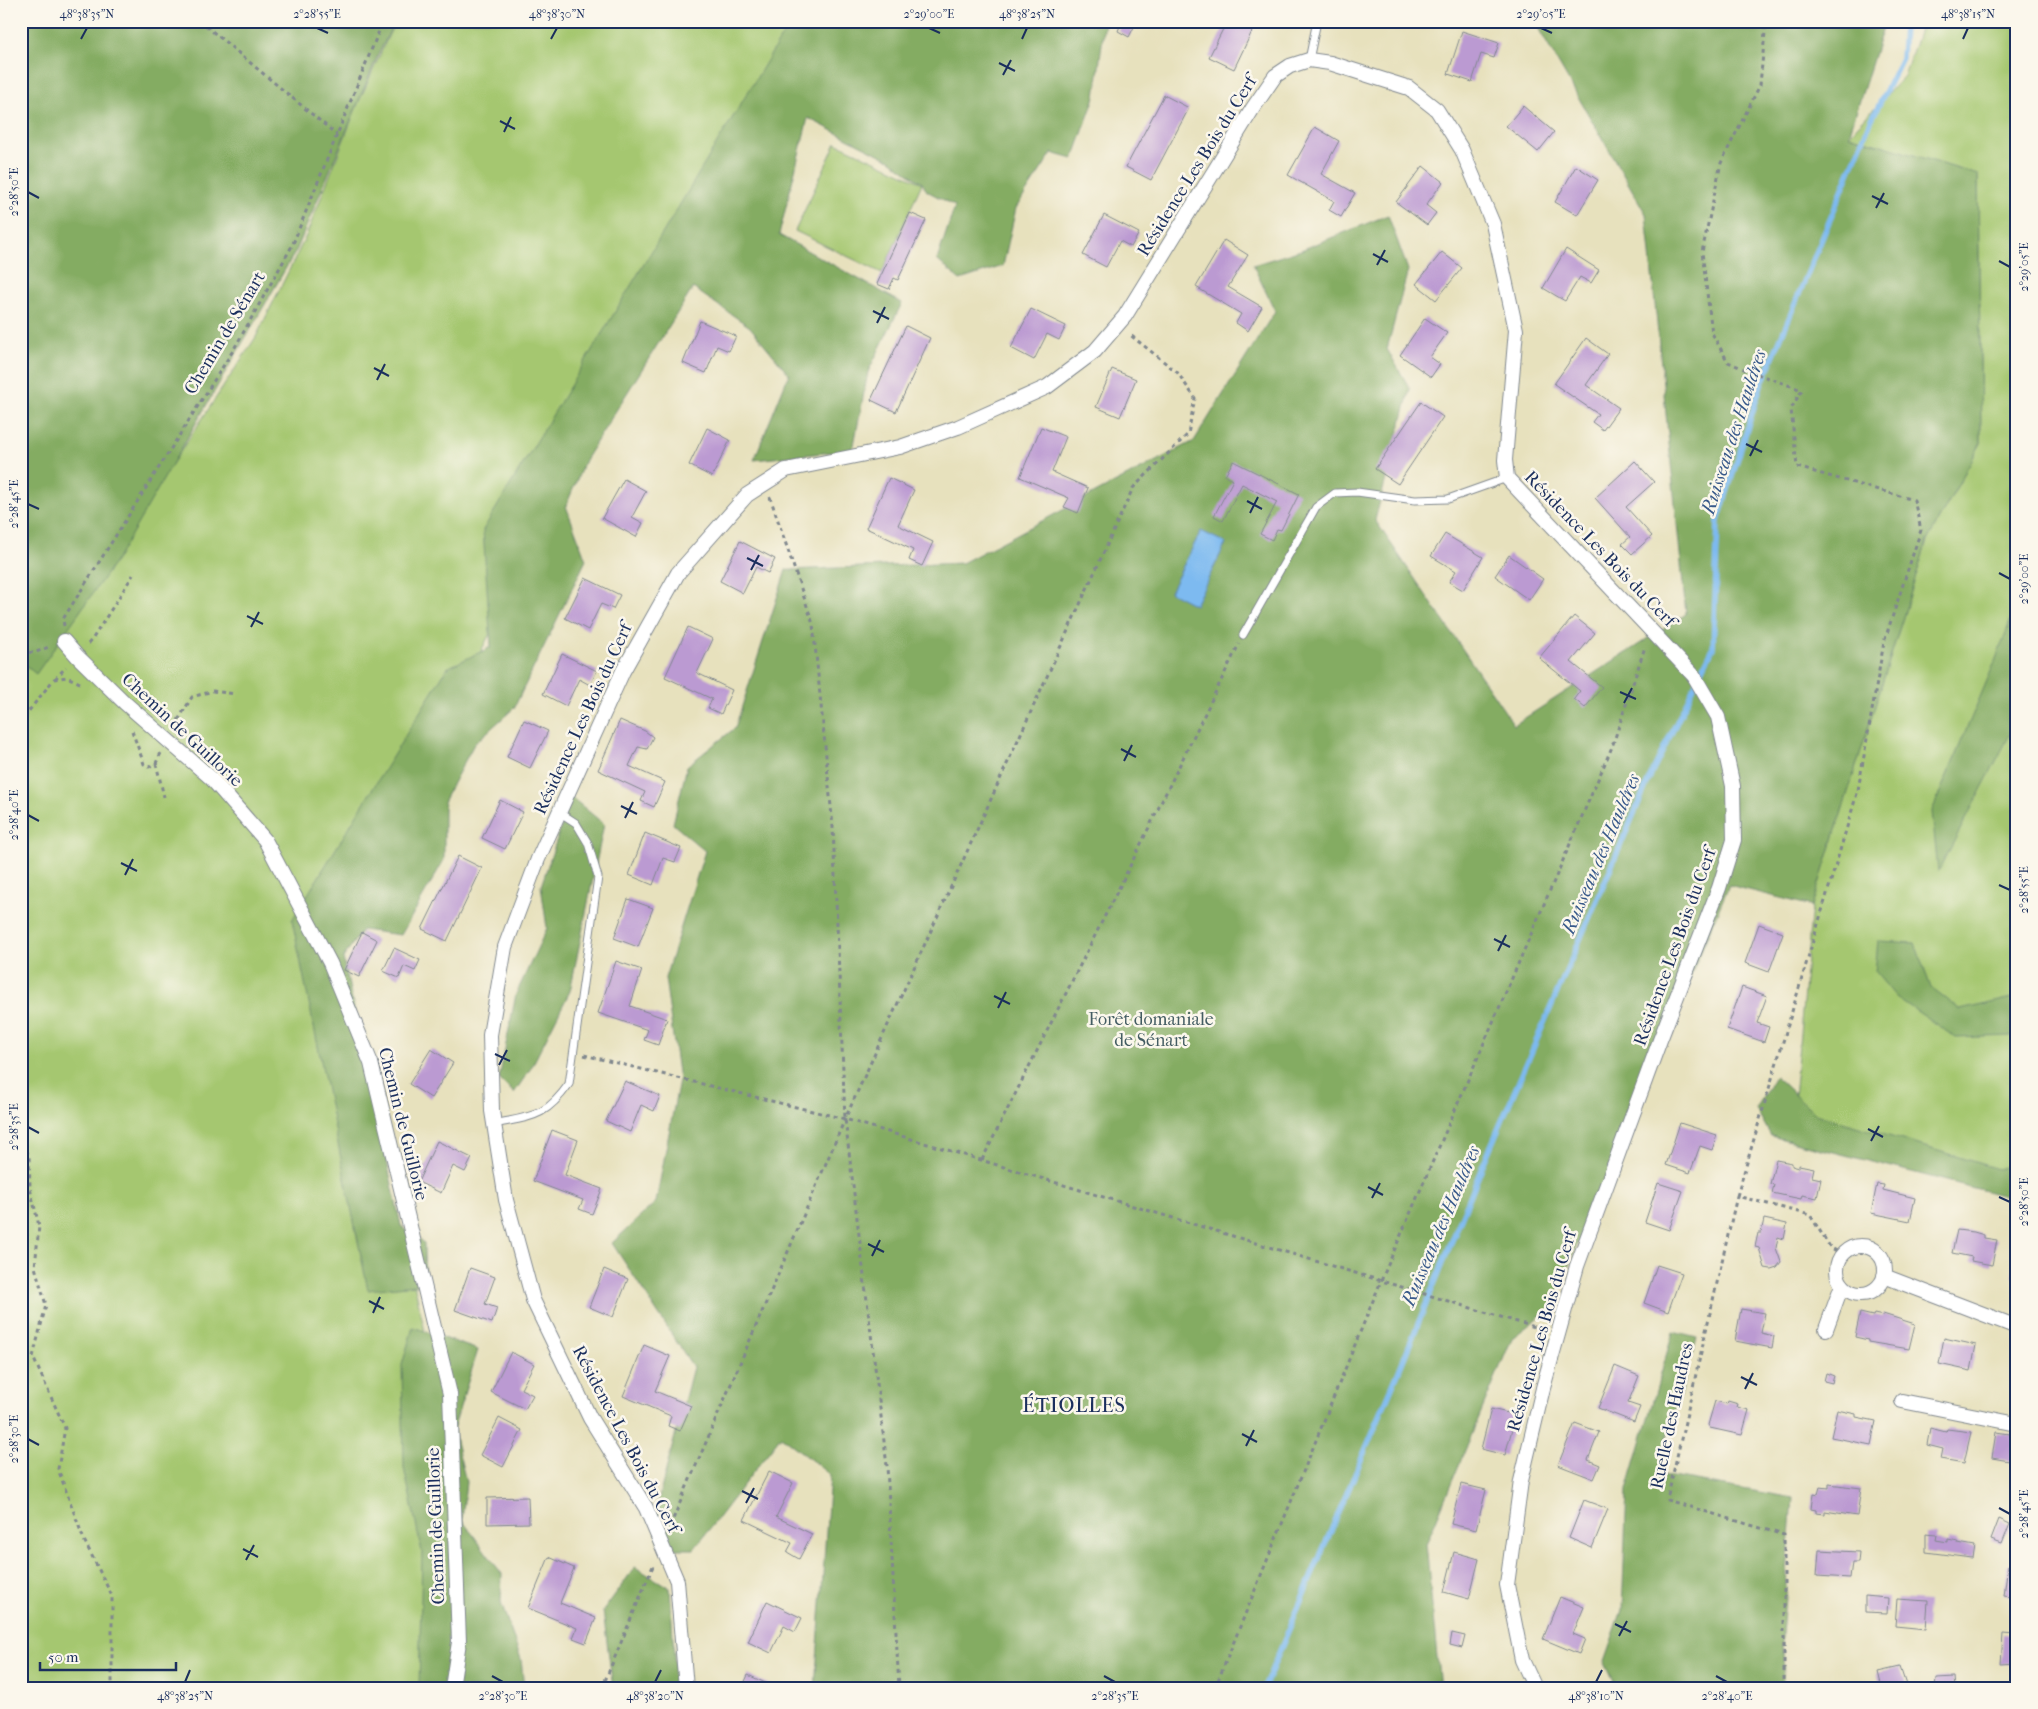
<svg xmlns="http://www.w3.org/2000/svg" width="2038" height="1709" font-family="'IM FELL French Canon',serif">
<rect width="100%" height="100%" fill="#fbf7ec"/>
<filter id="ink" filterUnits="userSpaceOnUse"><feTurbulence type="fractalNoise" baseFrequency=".02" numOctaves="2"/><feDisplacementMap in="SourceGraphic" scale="10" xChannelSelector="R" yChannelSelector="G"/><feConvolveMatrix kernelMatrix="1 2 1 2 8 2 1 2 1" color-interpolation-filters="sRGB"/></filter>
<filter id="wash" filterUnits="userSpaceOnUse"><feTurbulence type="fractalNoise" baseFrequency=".0096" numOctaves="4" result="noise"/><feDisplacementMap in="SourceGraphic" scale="20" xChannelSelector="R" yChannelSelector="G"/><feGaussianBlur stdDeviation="1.12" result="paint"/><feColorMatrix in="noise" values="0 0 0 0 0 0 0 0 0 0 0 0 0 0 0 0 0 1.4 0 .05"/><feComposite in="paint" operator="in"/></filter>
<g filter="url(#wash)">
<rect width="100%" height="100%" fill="#e7e1bd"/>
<g fill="#a5c770" stroke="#607b67">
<path d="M395 21H977L794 102 692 239 328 950 370 1089 443 1411 444 1688H21V661L45 657 256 337 306 236 357 106Z"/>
<path d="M1923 21H2017V1187L1792 1119 1812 906 1927 541 1981 443 1978 176 1849 135 1904 76Z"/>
<path d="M836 143 922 183 882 273 795 231Z"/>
</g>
<g fill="#84ac62" stroke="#506e60">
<path d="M21 21H395L378 55 297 249 119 556 36 674 21 662Z"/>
<path d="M791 21H1105L1095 97 1073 159 1052 153 1016 208 1003 266 960 280 937 260 955 206 927 191 922 183 890 160 808 118 779 235 902 303 868 372 853 450 754 460 789 374 750 327 693 288 585 460 566 506 586 560 514 708 474 744 444 800V860L401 935 362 930 343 958 401 1226 424 1243 425 1284 368 1290 292 920 447 668 491 647 483 530Z"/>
<path d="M1534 21H1885L1849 135 1978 175 1981 443 1927 541 1812 906 1729 885 1550 1309 1512 1338 1426 1544 1440 1688H815L830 1475 781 1436 694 1549H661L653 1520 693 1367 612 1243 656 1202 679 1080 665 978 705 851 673 824 687 766 735 728 786 570 962 563 1194 441 1275 311 1253 265 1301 250 1388 215 1408 270 1387 349 1410 389 1375 520 1514 725 1686 614 1646 214Z"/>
<path d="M2017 603V721L1938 872 1932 811 1994 664Z"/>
<path d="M571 797 604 824 570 991 531 1068 514 1093 499 1079 516 994 547 928 541 886Z"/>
<path d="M1878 941 1915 943 1931 988 1960 1010 2017 997V1033L2011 1036 1956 1038 1896 997 1875 972Z"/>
<path d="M1775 1076 1816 1114 1998 1169 2017 1162V1199L1771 1136 1756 1109Z"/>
<path d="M413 1327 478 1350 453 1429 466 1482 462 1520 502 1574 501 1603 521 1659 524 1688H419L422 1552 404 1468 402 1365Z"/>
<path d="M1673 1332 1697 1338 1656 1474 1793 1498 1782 1634 1783 1688H1617L1604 1661 1622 1610 1627 1490Z"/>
<path d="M635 1567 670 1588 676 1688H613L603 1611Z"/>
</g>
<path fill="#7dbaf0" stroke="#4c74a7" d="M1201 531 1226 543 1195 605 1170 592Z"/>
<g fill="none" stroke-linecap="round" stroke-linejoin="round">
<path stroke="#7dbaf0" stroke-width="5.5" d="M1264 1688 1398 1373 1482 1167 1649 779 1713 648 1718 521 1760 388 1870 123 1902 58 1904 25 1909 21"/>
</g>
<g id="blocks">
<g fill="#bb9ad2">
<path d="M1122 21H1142L1139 27 1135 25 1129 37 1118 31Z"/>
<path d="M1227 21H1257L1234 69 1209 57Z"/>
<path d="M1462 31 1499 43 1494 58 1481 54 1472 82 1448 74Z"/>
<path d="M1164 95 1189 108 1151 180 1126 167Z"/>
<path d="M1523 106 1554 132 1538 152 1506 126Z"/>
<path d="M1315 127 1339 141 1321 174 1355 193 1341 217 1329 210 1334 201 1288 175Z"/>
<path d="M1423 166 1443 182 1426 205 1436 213 1427 225 1396 202Z"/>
<path d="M1576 166 1598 180 1577 215 1555 202Z"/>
<path d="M910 213 926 220 898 280 894 278 889 289 877 284Z"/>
<path d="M1104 215 1139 233 1131 247 1120 241 1106 267 1083 255Z"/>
<path d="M1224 240 1248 255 1228 287 1262 307 1248 331 1236 323 1241 314 1196 287Z"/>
<path d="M1566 249 1599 270 1591 283 1580 277 1565 301 1543 288Z"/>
<path d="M1442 252 1462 268 1436 300 1416 284Z"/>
<path d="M1031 309 1066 326 1059 340 1047 334 1034 360 1011 348Z"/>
<path d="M1425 318 1447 333 1430 357 1440 364 1431 377 1400 355Z"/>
<path d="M700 321 736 336 729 351 717 346 706 373 683 363Z"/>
<path d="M906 326 930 338 896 412 871 400Z"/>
<path d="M1586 338 1608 354 1586 385 1619 408 1603 430 1592 422 1598 414 1554 384Z"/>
<path d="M1112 369 1136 379 1120 417 1096 407Z"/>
<path d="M1421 402 1443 417 1398 484 1375 469Z"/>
<path d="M1041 427 1066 437 1052 472 1088 488 1078 513 1064 507 1069 498 1020 477Z"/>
<path d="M707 428 730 440 712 477 689 465Z"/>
<path d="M1233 461 1299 494 1281 530 1277 529 1272 540 1260 534 1277 502 1242 484 1223 521 1214 516 1233 480 1225 476Z"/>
<path d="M1635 461 1654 482 1626 507 1652 536 1632 554 1622 544 1630 537 1595 498Z"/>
<path d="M889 478 914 490 898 525 933 542 922 566 909 560 913 550 866 528Z"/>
<path d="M624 479 646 491 632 517 643 523 636 537 602 518Z"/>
<path d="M1445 534 1483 557 1463 590 1449 582 1456 571 1431 556Z"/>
<path d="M740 541 775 559 768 573 756 567 743 593 720 581Z"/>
<path d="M1509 555 1543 579 1529 600 1495 576Z"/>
<path d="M585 578 620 595 613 609 601 604 588 630 565 618Z"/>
<path d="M1574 616 1595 633 1571 662 1602 687 1585 708 1574 699 1580 691 1539 658Z"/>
<path d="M688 627 713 639 697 673 732 690 721 714 708 708 712 699 665 677Z"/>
<path d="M562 654 597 671 590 685 579 679 566 706 543 694Z"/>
<path d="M524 720 548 731 530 768 507 757Z"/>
<path d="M620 720 645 731 653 737 647 749 638 747 629 766 665 782 654 807 641 801 645 792 598 770Z"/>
<path d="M500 800 523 812 505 849 482 838Z"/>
<path d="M645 833 681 848 675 862 663 858 653 885 629 875Z"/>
<path d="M458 856 482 868 447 941 422 929Z"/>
<path d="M628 899 653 908 638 947 614 938Z"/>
<path d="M1759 924 1783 933 1769 972 1745 963Z"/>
<path d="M362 932 377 940 359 977 344 970Z"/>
<path d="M394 948 420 960 415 971 404 966 399 978 383 971Z"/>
<path d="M616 961 642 970 630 1006 667 1019 658 1045 644 1040 648 1030 598 1013Z"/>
<path d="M1742 987 1767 996 1757 1023 1769 1027 1764 1042 1727 1029Z"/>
<path d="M431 1049 453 1063 431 1098 409 1084Z"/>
<path d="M625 1081 660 1096 654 1111 641 1105 630 1132 606 1121Z"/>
<path d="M1680 1123 1717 1135 1712 1150 1700 1146 1690 1173 1666 1165Z"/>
<path d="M552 1130 578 1140 565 1175 602 1189 592 1214 579 1209 583 1200 533 1181Z"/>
<path d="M437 1141 472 1158 465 1172 453 1166 441 1193 418 1182Z"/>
<path d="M1776 1160 1792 1163V1166L1799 1168V1165L1814 1168 1812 1177 1821 1179 1817 1198 1802 1195 1801 1199 1772 1193 1774 1185 1770 1184Z"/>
<path d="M1658 1183 1683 1191 1669 1230 1645 1222Z"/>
<path d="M1877 1184 1884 1185 1883 1190 1915 1198 1910 1221 1871 1213Z"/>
<path d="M1764 1219 1787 1224 1784 1239 1778 1237 1776 1248 1781 1262 1777 1267 1771 1269 1765 1268 1759 1248 1755 1247 1758 1233H1761Z"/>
<path d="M1957 1230 1974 1232 1984 1235V1238L1997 1240 1992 1265 1971 1261 1972 1257 1952 1253Z"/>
<path d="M2016 1254H2017V1277L2012 1276Z"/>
<path d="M1657 1265 1682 1273 1668 1312 1644 1303Z"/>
<path d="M470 1268 495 1277 485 1304 497 1308 492 1323 455 1310Z"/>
<path d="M604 1269 628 1279 613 1317 589 1307Z"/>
<path d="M1741 1309 1765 1313 1761 1333 1774 1336 1772 1348 1735 1341Z"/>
<path d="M1860 1313 1873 1316 1874 1314 1883 1316V1314L1915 1324 1909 1349 1868 1342V1340L1855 1337Z"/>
<path d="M1944 1338 1976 1345 1971 1371 1939 1364Z"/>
<path d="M644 1345 670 1356 655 1391 691 1406 680 1431 668 1426 671 1416 623 1396Z"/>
<path d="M511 1352 534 1364 521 1389 533 1395 525 1409 491 1392Z"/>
<path d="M1615 1366 1639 1376 1628 1403 1640 1407 1634 1422 1598 1408Z"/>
<path d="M1826 1373 1834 1376 1832 1383 1824 1381Z"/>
<path d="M1715 1401 1727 1404 1728 1401 1738 1404 1737 1407 1749 1410 1742 1435 1710 1428 1708 1425Z"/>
<path d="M1491 1409 1516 1415 1505 1455 1481 1449Z"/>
<path d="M1837 1410 1856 1414V1417L1876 1421 1871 1445 1831 1437Z"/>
<path d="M499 1418 522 1430 503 1467 480 1455Z"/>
<path d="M1575 1423 1599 1432 1588 1460 1600 1465 1594 1479 1558 1465Z"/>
<path d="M1930 1428 1946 1432 1947 1429 1971 1432 1964 1463 1941 1459 1943 1449 1927 1445Z"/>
<path d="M1996 1432 2017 1435 2015 1462 1992 1458Z"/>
<path d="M769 1471 793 1483 776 1517 812 1534 799 1559 787 1552 792 1543 744 1520Z"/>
<path d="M1461 1484 1486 1490 1476 1530 1451 1524Z"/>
<path d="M1829 1484 1861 1488 1857 1516 1825 1511V1514L1816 1513V1510L1811 1509 1813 1493 1818 1494 1820 1487 1829 1488Z"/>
<path d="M528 1497 529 1523 487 1524V1498Z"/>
<path d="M1584 1500 1608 1509 1592 1548 1569 1538Z"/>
<path d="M1999 1519 2010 1524 2002 1544 1991 1540Z"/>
<path d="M1926 1534 1937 1535 1936 1540 1948 1542V1539L1958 1541 1957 1543 1974 1546 1972 1558 1926 1552Z"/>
<path d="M1819 1550 1859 1552 1858 1562H1852L1850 1578 1817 1576Z"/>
<path d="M1454 1552 1479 1559 1469 1599 1444 1592Z"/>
<path d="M549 1557 574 1568 560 1603 596 1618 586 1643 573 1638 577 1628 528 1608Z"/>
<path d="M2008 1565 2017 1566V1597L2004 1595Z"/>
<path d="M1865 1596 1888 1598 1887 1613 1865 1612Z"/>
<path d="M1560 1597 1584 1607 1573 1634 1585 1639 1579 1654 1543 1639Z"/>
<path d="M1897 1599 1928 1601 1926 1629 1895 1626Z"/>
<path d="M767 1601 802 1618 795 1632 784 1626 771 1653 748 1642Z"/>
<path d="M1452 1633 1465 1636 1462 1648 1450 1645Z"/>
<path d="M2003 1634 2017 1635V1663L2001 1664Z"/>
<path d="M1900 1667 1907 1688H1882L1878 1672Z"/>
<path d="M748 1675 772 1686 771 1688H742Z"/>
<path d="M1954 1677 1955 1688H1935L1936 1678Z"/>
</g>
</g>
</g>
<g filter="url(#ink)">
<use href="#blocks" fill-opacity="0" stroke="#81888e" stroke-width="1"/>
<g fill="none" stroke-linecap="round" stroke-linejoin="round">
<defs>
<g id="lane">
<path d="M1309 60 1317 21"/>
<path d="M1243 635 1316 507 1335 493 1357 492 1415 500 1448 499 1507 478"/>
<path d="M494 1124C532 1116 545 1118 569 1084L598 877 588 843 576 823 559 812"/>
</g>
<g id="street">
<path d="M64 641 77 656 125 703 211 778 265 840 330 963 371 1063 450 1394 459 1642 452 1688"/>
<circle cx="1861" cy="1270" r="24"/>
<path d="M1884 1276 2017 1327"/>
<path d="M1826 1329 1842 1285"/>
<path d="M1902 1401 2017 1424"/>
<path d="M686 1688 677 1581 646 1508 590 1418 533 1300 506 1200 492 1111 490 1035 505 947 538 859 623 671 678 573 747 495 786 470 900 447 958 427 1047 387 1095 351 1125 316 1253 108 1275 76 1290 66 1309 60 1330 63 1409 88 1437 110 1462 150 1493 224 1516 330 1505 460 1507 478 1694 676 1718 717 1733 786 1734 840 1719 888 1660 1040 1577 1266 1543 1388 1521 1481 1507 1585 1522 1660 1535 1688"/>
</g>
</defs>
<use href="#lane" stroke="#81888e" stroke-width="9"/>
<use href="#street" stroke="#81888e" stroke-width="16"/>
<g stroke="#81888e" stroke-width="3" stroke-dasharray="4 4" stroke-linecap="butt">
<path d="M200 21 337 135"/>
<path d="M770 497 813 624 833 827 845 1119 887 1466 899 1688"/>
<path d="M64 626 63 619 234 349 292 246 383 21"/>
<path d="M88 644 93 638 133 575"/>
<path d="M21 651 34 653 51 646"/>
<path d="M55 679 66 667"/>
<path d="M24 717 54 679 67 677 82 684"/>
<path d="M174 727 192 697 213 691 235 694"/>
<path d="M132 731 144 764 149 767 156 763 161 753"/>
<path d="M156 763 164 797"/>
<path d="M584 1055 845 1119 1544 1330"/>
<path d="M21 1144 29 1155 30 1188 39 1226 35 1267 46 1305 33 1357 65 1428 58 1469 84 1540 112 1596V1688"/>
<path d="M982 1160 1131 864 1239 644"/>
<path d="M1737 1196 1858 790 1884 642 1921 530 1914 500 1797 467 1791 409 1802 390 1746 370 1728 362 1712 333 1702 252 1721 163 1760 85 1766 21"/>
<path d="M670 1526 845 1119 1133 488 1188 434 1195 398 1177 372 1129 334"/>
<path d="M602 1688 653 1566"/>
<path d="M1215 1688 1381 1281 1612 747 1645 647"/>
<path d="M1784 1688V1535L1667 1500 1737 1196 1810 1215 1830 1247 1843 1255"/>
</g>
<use href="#lane" stroke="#fff" stroke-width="7"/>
<use href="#street" stroke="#fff" stroke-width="14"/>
</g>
</g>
<path fill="none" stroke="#1b2f5e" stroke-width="2" d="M317 28 328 33M929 28 940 33M1541 28 1552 33M81 39 87 28M551 39 557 28M1022 39 1027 28M1963 39 1968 28M999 63 1015 71M1003 75 1011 60M500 121 515 129M504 132 511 117M28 192 39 198M1872 196 1888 204M1876 208 1884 193M1373 254 1388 262M1999 261 2010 267M1377 265 1385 250M873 311 889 319M877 323 885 307M374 368 389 376M377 380 385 364M1746 444 1762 452M1750 456 1758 440M1247 501 1262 509M28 504 39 509M1250 513 1258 497M747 558 763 566M751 570 759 555M1999 573 2010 579M247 616 263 624M251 627 259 612M1620 692 1636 699M1624 703 1632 688M1121 749 1136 757M1124 761 1132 745M621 806 637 814M28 815 39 821M625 818 633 802M121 863 137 871M125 875 133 859M1999 885 2010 890M1494 939 1510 947M1498 951 1506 935M994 996 1010 1004M998 1008 1006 992M495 1054 510 1061M499 1065 507 1050M28 1127 39 1133M1868 1129 1883 1137M1871 1141 1879 1126M1368 1187 1383 1195M1999 1197 2010 1202M1372 1198 1380 1183M868 1244 884 1252M872 1256 880 1240M369 1301 384 1309M373 1313 380 1297M1741 1377 1757 1385M1745 1389 1753 1373M1242 1434 1257 1442M28 1439 39 1445M1246 1446 1254 1430M742 1491 758 1499M746 1503 754 1488M1999 1508 2010 1514M243 1549 258 1557M246 1560 254 1545M1615 1624 1631 1632M1619 1636 1627 1621M492 1676 503 1682M1104 1676 1115 1682M1716 1676 1727 1682M185 1682 190 1670M655 1682 661 1670M1596 1682 1602 1670"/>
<g text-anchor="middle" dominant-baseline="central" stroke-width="5" stroke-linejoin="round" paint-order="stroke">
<g font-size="18" fill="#1b2f5e" stroke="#fbf7ec">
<text transform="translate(1197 166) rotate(-58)">Résidence Les Bois du Cerf</text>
<text transform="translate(225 333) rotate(-59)">Chemin de Sénart</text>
<text transform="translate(1600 549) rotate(46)">Résidence Les Bois du Cerf</text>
<text transform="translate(583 719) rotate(-65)">Résidence Les Bois du Cerf</text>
<text transform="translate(182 730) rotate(43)">Chemin de Guillorie</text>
<text transform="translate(1675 947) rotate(-70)">Résidence Les Bois du Cerf</text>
<text transform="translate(403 1124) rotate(76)">Chemin de Guillorie</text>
<text transform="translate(1542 1331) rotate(-74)">Résidence Les Bois du Cerf</text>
<text transform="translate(1672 1416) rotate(-78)">Ruelle des Haudres</text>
<text transform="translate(626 1439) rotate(62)">Résidence Les Bois du Cerf</text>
<text transform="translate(436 1526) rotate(-92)">Chemin de Guillorie</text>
</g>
<g font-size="18" fill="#445d63" stroke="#fbf7ec">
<text x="1151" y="1019">Forêt domaniale<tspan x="1151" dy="21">de Sénart</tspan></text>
</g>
<g font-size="19" font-style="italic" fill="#38598a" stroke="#fbf7ec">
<text transform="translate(1734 432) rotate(-72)">Ruisseau des Hauldres</text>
<text transform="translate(1601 854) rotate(-67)">Ruisseau des Hauldres</text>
<text transform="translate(1441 1226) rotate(-67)">Ruisseau des Hauldres</text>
</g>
<g font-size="20" letter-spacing="1" fill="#1b2f5e" stroke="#fbf7ec">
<text x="1074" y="1405">ÉTIOLLES</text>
</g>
</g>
<rect width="2038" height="1709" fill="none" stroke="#fbf7ec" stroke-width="55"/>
<path d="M40 1662v8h136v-8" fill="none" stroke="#1b2f5e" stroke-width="2.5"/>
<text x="48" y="1662" font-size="15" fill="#1b2f5e" stroke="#fbf7ec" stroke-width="4" paint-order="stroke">50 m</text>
<rect x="28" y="28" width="1982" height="1654" fill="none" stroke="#1b2f5e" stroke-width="2"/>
<g font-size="12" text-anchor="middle" fill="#1b2f5e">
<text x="87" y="18">48°38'35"N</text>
<text x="317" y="18">2°28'55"E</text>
<text x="557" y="18">48°38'30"N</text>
<text x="929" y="18">2°29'00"E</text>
<text x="1027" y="18">48°38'25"N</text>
<text x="1541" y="18">2°29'05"E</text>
<text x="1968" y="18">48°38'15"N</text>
<text transform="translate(14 192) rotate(-90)" y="4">2°28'50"E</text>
<text transform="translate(2024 267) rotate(-90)" y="4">2°29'05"E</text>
<text transform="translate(14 504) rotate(-90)" y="4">2°28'45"E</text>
<text transform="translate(2024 579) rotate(-90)" y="4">2°29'00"E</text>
<text transform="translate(14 815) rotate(-90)" y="4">2°28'40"E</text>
<text transform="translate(2024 890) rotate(-90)" y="4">2°28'55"E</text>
<text transform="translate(14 1127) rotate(-90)" y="4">2°28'35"E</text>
<text transform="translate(2024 1202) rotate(-90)" y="4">2°28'50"E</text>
<text transform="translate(14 1439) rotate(-90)" y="4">2°28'30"E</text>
<text transform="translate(2024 1514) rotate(-90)" y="4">2°28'45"E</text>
<text x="185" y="1700">48°38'25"N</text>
<text x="503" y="1700">2°28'30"E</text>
<text x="655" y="1700">48°38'20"N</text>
<text x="1115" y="1700">2°28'35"E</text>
<text x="1596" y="1700">48°38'10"N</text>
<text x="1727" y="1700">2°28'40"E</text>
</g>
</svg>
